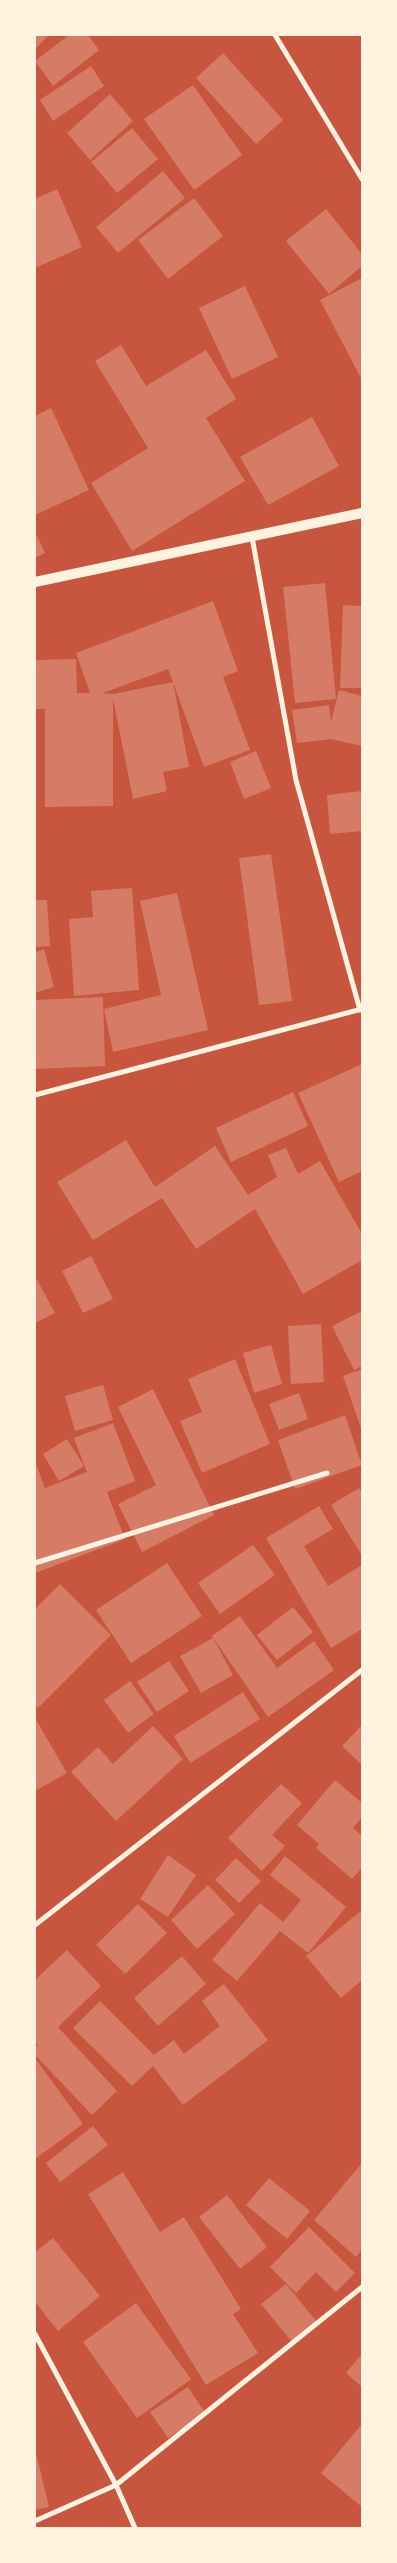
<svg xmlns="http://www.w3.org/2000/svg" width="397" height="2563" font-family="Commissioner,sans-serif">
<rect width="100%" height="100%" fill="#c8553d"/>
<g fill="#d67c66" fill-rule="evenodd">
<path d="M35 35H49L35 49Z"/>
<path d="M69 35H88L99 50 53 86 35 61Z"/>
<path d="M223 53 283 120 256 144 196 78Z"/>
<path d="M91 66 104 86 53 121 40 100Z"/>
<path d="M193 85 242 155 194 190 144 119Z"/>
<path d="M110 94 133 121 90 160 67 133Z"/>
<path d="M132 128 158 159 117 193 91 162Z"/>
<path d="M163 171 185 198 118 253 96 227Z"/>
<path d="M57 189 82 247 35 268V199Z"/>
<path d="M194 198 223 236 168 279 138 240Z"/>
<path d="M326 209 362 254V266L329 294 286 241Z"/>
<path d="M362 278V380L320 300Z"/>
<path d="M245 286 278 357 232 379 199 308Z"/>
<path d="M121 345 146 386 206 350 236 399 206 418 245 481 132 551 91 483 148 448 95 361Z"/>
<path d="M51 408 89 490 35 515V416Z"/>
<path d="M312 417 339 466 268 505 240 457Z"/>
<path d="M35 532 45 553 35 558Z"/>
<path d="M325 583 336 699 295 703 283 587Z"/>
<path d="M213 601 238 671 223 677 250 750 204 767 173 682 189 767 163 772 167 791 133 799 113 698V806L45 807V709H35V660L76 659 77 693H90L76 653ZM168 669 173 682 113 694 103 693Z"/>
<path d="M343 605 362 606V688H340Z"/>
<path d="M339 690 362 696V746L331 739 297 743 292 710 329 705 331 722Z"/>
<path d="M256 751 271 788 244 799 230 762Z"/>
<path d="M362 791V831L330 834 327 795Z"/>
<path d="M271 854 292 1001 259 1005 239 858Z"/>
<path d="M132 888 139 990 74 996 69 919 93 917 91 891Z"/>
<path d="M177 893 208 1030 113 1052 104 1009 161 995 140 901Z"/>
<path d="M35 900H47L50 946 35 947Z"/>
<path d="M44 949 54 987 35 993V952Z"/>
<path d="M103 997 105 1066 35 1069V1000Z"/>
<path d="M362 1064V1171L339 1182 298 1093Z"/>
<path d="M293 1092 308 1126 231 1162 216 1128Z"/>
<path d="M126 1140 155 1187 215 1146 248 1195 277 1177 268 1155 286 1148 298 1174 320 1161 362 1234V1260L303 1294 255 1209 196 1249 162 1198 93 1240 57 1182Z"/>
<path d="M91 1256 113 1299 83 1313 62 1271Z"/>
<path d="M35 1276 55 1313 35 1323Z"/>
<path d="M362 1311V1366L354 1370 332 1326Z"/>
<path d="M321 1324 324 1382 291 1384 288 1326Z"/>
<path d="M271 1345 282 1384 254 1393 243 1353Z"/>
<path d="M235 1359 270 1444 202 1473 180 1421 202 1412 188 1379Z"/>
<path d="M362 1369V1431L343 1376Z"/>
<path d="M103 1385 113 1420 75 1431 65 1396Z"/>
<path d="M153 1389 214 1515 142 1552 118 1504 156 1485 118 1407Z"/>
<path d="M299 1393 308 1419 279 1430 269 1404Z"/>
<path d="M345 1415 362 1465 295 1489 278 1440Z"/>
<path d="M113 1423 135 1481 107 1492 125 1539 35 1573V1461L45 1488 87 1472 74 1438Z"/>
<path d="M67 1439 84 1466 59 1481 43 1454Z"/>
<path d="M359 1488 362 1493V1556L331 1505Z"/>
<path d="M319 1506 333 1529 304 1546 328 1586 362 1565V1629L331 1648 266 1538Z"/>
<path d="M253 1545 275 1575 220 1614 198 1583Z"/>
<path d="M167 1563 202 1616 131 1663 96 1610Z"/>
<path d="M60 1584 111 1635 38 1708 35 1705V1609Z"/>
<path d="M293 1607 313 1632 277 1660 257 1635Z"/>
<path d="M240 1616 277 1668 314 1641 334 1670 268 1717 212 1636Z"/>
<path d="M213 1638 233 1675 201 1693 180 1656Z"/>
<path d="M169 1661 189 1691 157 1712 137 1682Z"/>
<path d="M130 1681 154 1714 128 1733 104 1700Z"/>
<path d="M243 1692 260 1719 190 1763 174 1736Z"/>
<path d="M35 1718 67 1773 35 1791Z"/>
<path d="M362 1725V1765L342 1746Z"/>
<path d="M153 1726 183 1759 116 1821 71 1772 98 1747 113 1764Z"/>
<path d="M335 1780 362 1803V1817L353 1828 362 1836V1868L352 1879 316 1848 319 1844 297 1825Z"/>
<path d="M281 1784 302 1803 272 1835 285 1846 262 1871 228 1838Z"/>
<path d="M168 1855 196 1875 168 1917 140 1899Z"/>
<path d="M285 1856 346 1907 308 1953 280 1931 237 1981 212 1960 260 1903 283 1922 301 1900 270 1875Z"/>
<path d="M236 1858 261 1881 239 1903 215 1880Z"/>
<path d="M208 1885 235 1914 197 1949 171 1920Z"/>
<path d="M138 1904 167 1933 125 1974 96 1945Z"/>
<path d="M362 1910V1980L341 1998 306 1956Z"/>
<path d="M67 1950 101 1986 58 2027 117 2091 92 2115 35 2055V2048L38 2045 35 2041V1980Z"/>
<path d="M182 1956 206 1984 158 2026 134 1998Z"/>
<path d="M224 1984 268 2040 183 2105 153 2066 132 2086 73 2028 100 2001 154 2055 174 2040 184 2054 220 2026 202 2001Z"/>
<path d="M35 2058 83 2124 35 2159Z"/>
<path d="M93 2126 108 2145 60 2182 46 2163Z"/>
<path d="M362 2163V2249L356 2257 314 2220Z"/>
<path d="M123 2172 160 2232 184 2217 241 2309 233 2314 258 2353 206 2385 88 2194Z"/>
<path d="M269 2178 310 2211 287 2239 246 2205Z"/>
<path d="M227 2195 267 2247 240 2269 199 2217Z"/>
<path d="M309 2227 355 2273 336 2292 316 2272 296 2293 270 2267Z"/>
<path d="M53 2238 100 2296 58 2331 35 2302V2252Z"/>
<path d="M286 2284 317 2322 292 2342 261 2304Z"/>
<path d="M136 2303 191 2379 137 2418 83 2342Z"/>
<path d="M362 2354V2387L346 2373Z"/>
<path d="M188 2387 205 2413 168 2438 150 2412Z"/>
<path d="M362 2424V2507L321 2473Z"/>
<path d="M35 2449 49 2507 35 2510Z"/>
</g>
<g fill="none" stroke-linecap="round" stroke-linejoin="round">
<g stroke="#fff3e0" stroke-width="5">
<path d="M275 35 362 179"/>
<path d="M252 537 296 780 360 1010"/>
<path d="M35 1095 362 1009"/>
<path d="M35 1563 327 1473"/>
<path d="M35 1925 362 1670"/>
<path d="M35 2334 116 2485 135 2528"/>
<path d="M35 2521 116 2485 362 2287"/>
</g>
<path stroke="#fff3e0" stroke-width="10" d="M35 582 362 513"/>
</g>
<rect width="397" height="2563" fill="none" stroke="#fff3e0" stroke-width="72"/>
</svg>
